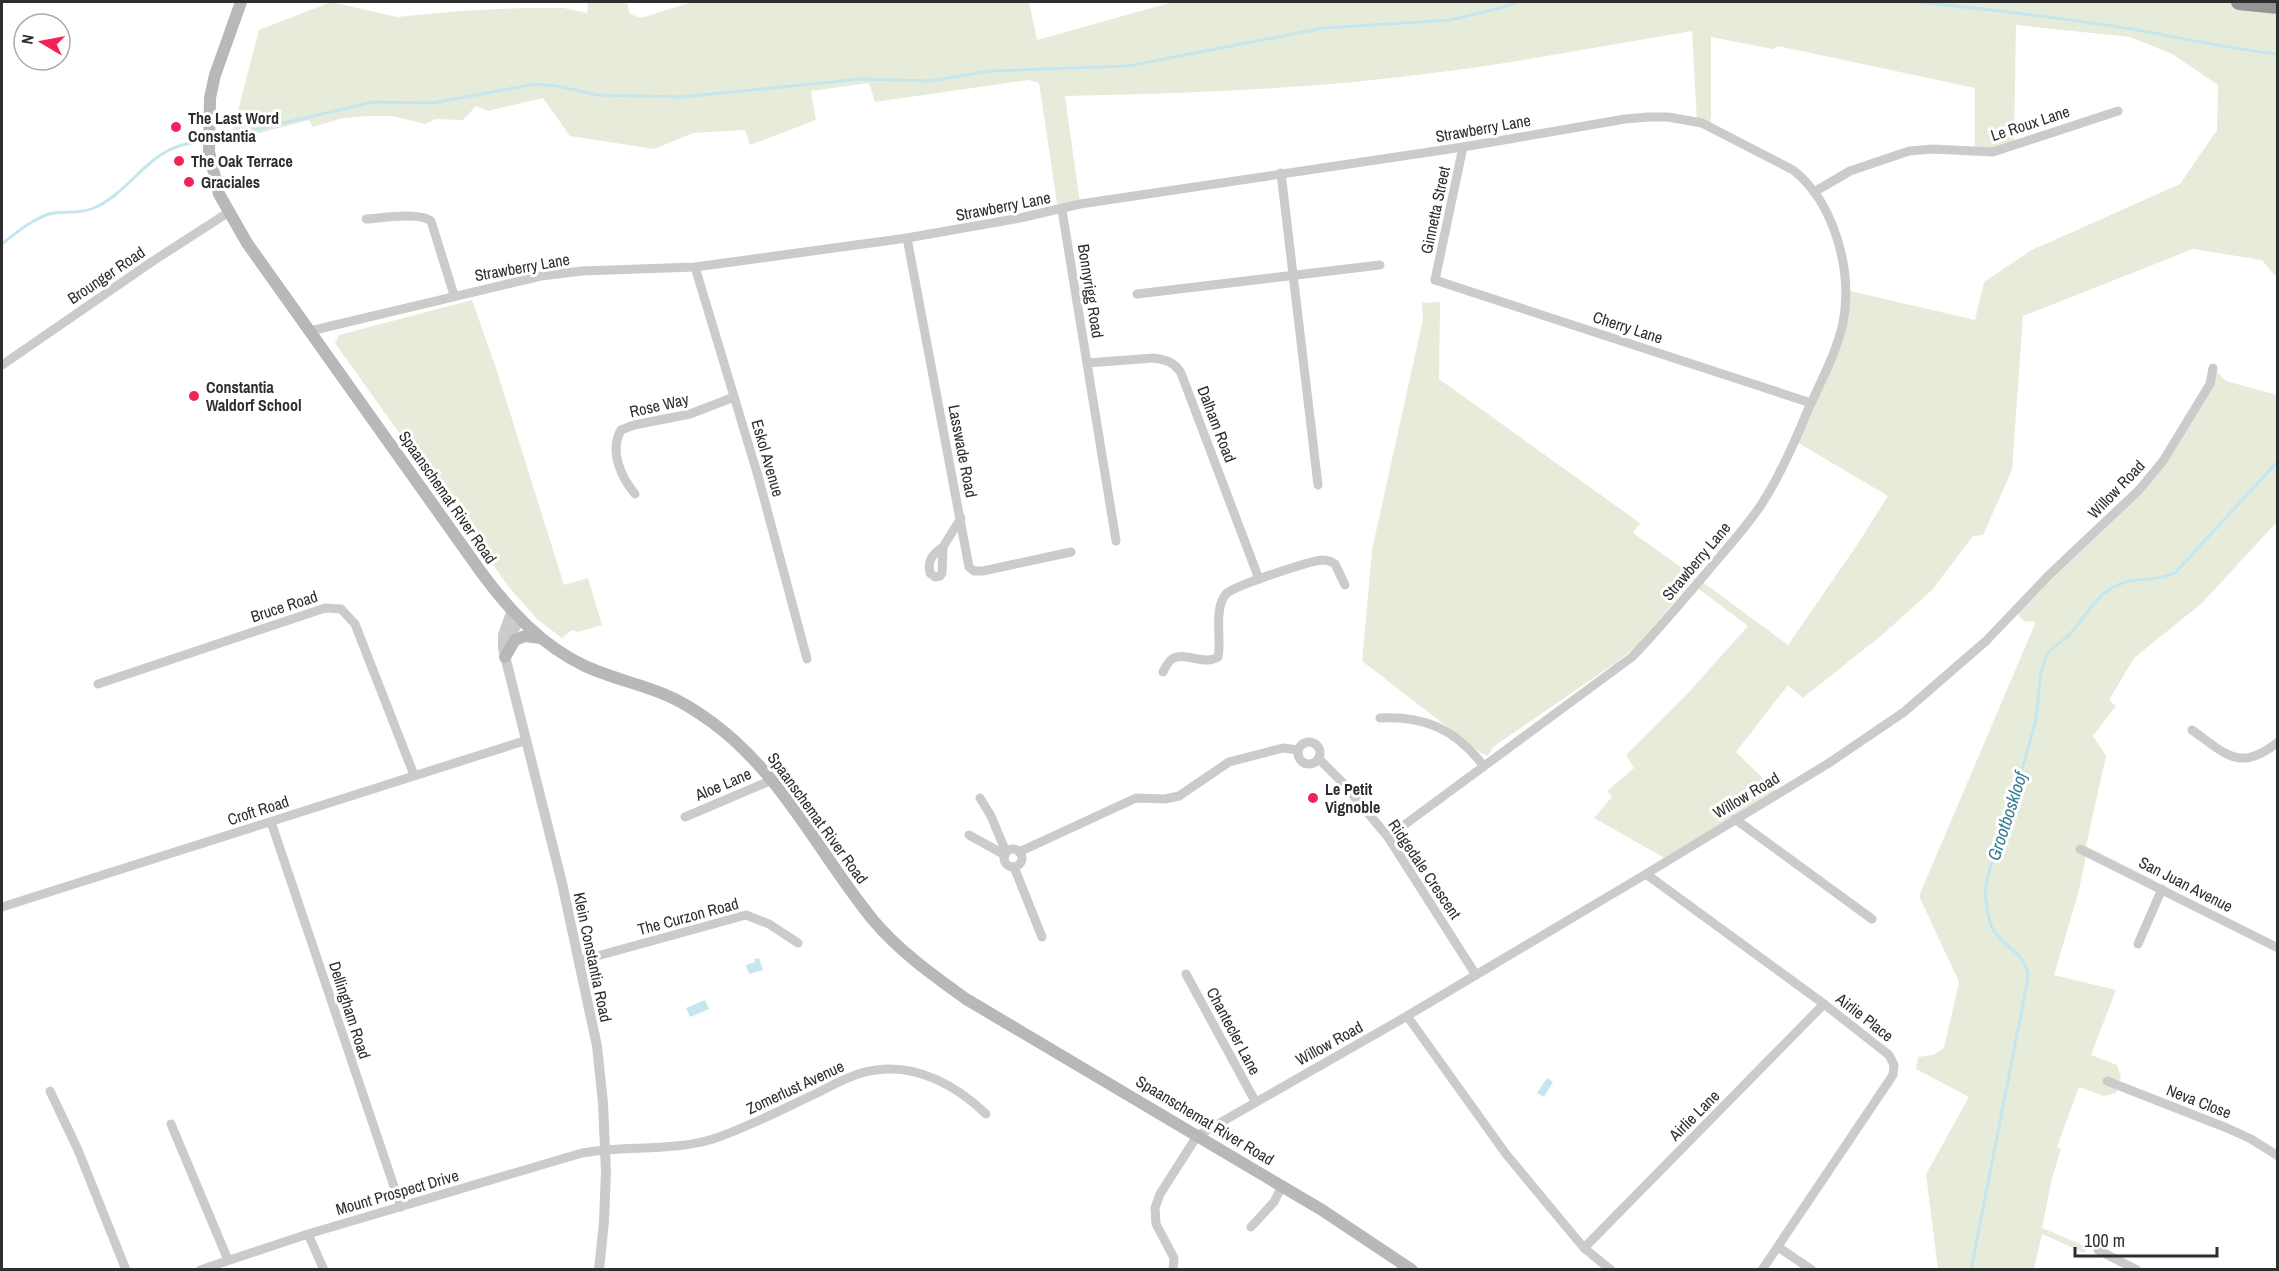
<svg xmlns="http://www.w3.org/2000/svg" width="2279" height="1271" font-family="'Archivo Narrow',sans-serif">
<rect width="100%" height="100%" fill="#fff"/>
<g fill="#e7ecda">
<path d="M331 2 397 17 459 11 521 8H564L587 13 588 2H627L630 14 641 18 692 2H1029L1037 40 1173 2H2277V278L2262 260 2193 249 2023 316 2012 470 1983 535 1973 536 1932 590 1882 635 1803 698 1788 685 1736 752 1778 793 1668 860 1594 818 1612 797 1607 791 1634 768 1626 755 1688 693 1748 626 1695 586 1700 580 1788 645 1857 545 1888 496 1795 441 1835 349 1846 290 1975 320 1984 282 2030 251 2180 184 2217 130 2218 85 2172 54 2130 37 2016 25 2014 144 1975 152V88L1778 46 1773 49 1711 37V127L1697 122 1692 31C1608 45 1525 61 1441 72 1317 89 1191 93 1065 96L1080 204 1058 210 1039 83 1028 80 875 102 869 83 811 91 816 120 750 145 745 130 693 133 654 149 570 136 543 98 488 111 476 106 463 120 435 119 425 124 392 116H369L343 118 313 127 309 120 230 141 259 30Z"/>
<path d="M472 300 496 368 564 585 588 578 602 625 578 632 572 630 562 638 538 620 508 586 335 343 339 335Z"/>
<path d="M1440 302 1439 379 1640 523 1633 533 1695 577 1638 645 1618 661 1493 747 1488 756 1481 753 1362 661 1372 550 1423 319 1422 303Z"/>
<path d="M2213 368 2226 381 2277 395V525L2275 524 2202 603 2134 658 2109 700 2116 706 2093 736 2106 756 2086 846 2154 880 2151 888 2086 856 2078 894 2054 975 2116 990 2091 1055 2117 1065 2121 1077 2116 1093 2104 1096 2079 1087 2057 1147 2061 1149 2052 1178 2042 1228 2087 1247 2084 1253 2042 1234 2034 1269H1938L1926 1174 1969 1097 1916 1069 1918 1057 1933 1055 1944 1048 1959 982 1919 896 2035 624 2033 621 2025 622 2015 612 2139 490 2189 417Z"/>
</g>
<g fill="#c5e6ee">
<path d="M759 958 763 970 749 974 746 965 755 962 754 959Z"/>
<path d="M705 1000 709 1009 690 1017 686 1008Z"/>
<path d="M1547 1078 1553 1082 1544 1097 1537 1093Z"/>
</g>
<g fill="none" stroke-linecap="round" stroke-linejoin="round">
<g stroke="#c5e6ee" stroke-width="3">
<path d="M1916 2C1986 9 2055 17 2125 28 2176 36 2226 49 2278 54"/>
<path d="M228 136 373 102 433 103 535 84 557 86 598 95 682 97 862 79 930 81 990 71 1128 66 1324 28 1450 20 1504 7 1517 2"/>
<path d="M2 244C16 233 31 220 49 214 63 210 78 215 94 208 124 195 142 163 171 149 178 146 186 144 194 142"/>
<path d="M1971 1270 2028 978C2028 952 2002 948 1992 928 1989 921 1987 909 1986 901 1983 879 1994 861 2000 840 2012 802 2024 765 2034 727 2040 706 2037 673 2047 655 2052 647 2060 643 2067 637 2080 625 2089 607 2102 595 2129 572 2149 585 2175 573L2278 461"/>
</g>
<g stroke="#cbcbcb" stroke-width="9">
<path d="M1463 147 1435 280 1811 403"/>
<path d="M1281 173 1318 485"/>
<path d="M1814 192 1850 171 1909 151 1933 149 1993 152 2118 111"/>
<path d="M1062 210 1116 541"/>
<path d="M366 219C383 218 418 212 431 221L454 295"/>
<path d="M907 238 969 567 974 571H983L1071 552"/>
<path d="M695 267 758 476 807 659"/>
<path d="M1137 294 1380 265"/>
<path d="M310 331 541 276 582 271 695 267 754 259 907 238 1020 218 1080 204 1463 147 1625 119 1648 117H1668L1702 123 1793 170C1835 203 1853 272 1843 323 1836 354 1820 383 1807 412 1794 444 1780 476 1761 505 1745 529 1725 550 1707 572 1682 601 1658 630 1632 657L1388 837"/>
<path d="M1087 363 1154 358C1167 360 1174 362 1181 373L1259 579"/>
<path d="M2 365 153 261 229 212"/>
<path d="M635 494C621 477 609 451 621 430L634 425 690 414 734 397"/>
<path d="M943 547C933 554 927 560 930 573L935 577 940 576 942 573 943 547 961 518"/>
<path d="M1163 672C1165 668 1168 662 1172 659 1184 651 1204 666 1218 657 1222 642 1213 609 1226 594 1233 586 1310 561 1322 560 1327 560 1331 561 1335 564L1345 585"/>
<path d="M98 684 325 608 341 609 355 624 414 775"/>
<path d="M1380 718C1425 716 1455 729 1483 765"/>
<path d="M2192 730C2226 754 2239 773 2278 742"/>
<circle cx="1309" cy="753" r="11"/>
<path d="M1319 759 1343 783 1388 837 1476 975"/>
<path d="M980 798 991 816 1006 852"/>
<path d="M685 817 772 780"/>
<path d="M1735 819 1872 919"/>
<path d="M271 822 401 1207"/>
<path d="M969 835 1005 855"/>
<path d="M2080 849 2278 948"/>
<circle cx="1013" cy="858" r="9"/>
<path d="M1019 852 1136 798 1165 799 1179 796 1229 762 1283 748 1298 750"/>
<path d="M1014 867 1042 937"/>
<path d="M1646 874 1824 1004 1889 1055 1894 1065 1893 1075 1762 1270"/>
<path d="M2 907 524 741"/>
<path d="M2138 944 2162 889"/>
<path d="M579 961 746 915 769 924 798 943"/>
<path d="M1186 974 1255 1101"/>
<path d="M1407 1016 1506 1154 1584 1248 1611 1270"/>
<path d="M2107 1081 2227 1128 2251 1139 2278 1156"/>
<path d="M50 1091 78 1150 126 1270"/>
<path d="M171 1124 228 1260"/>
<path d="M1251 1227 1274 1202 1282 1186"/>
<path d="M308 1234 324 1270"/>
<path d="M1778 1247 1812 1270"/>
<path d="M1584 1248 1824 1004"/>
<path d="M2098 1250 2137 1270"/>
<path d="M200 1270 308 1234 582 1153C625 1145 670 1152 713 1139 749 1127 783 1109 817 1093 835 1084 856 1072 876 1070 918 1064 957 1086 986 1114"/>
<path d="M1173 1270 1174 1258 1156 1224 1155 1208 1160 1194 1197 1136 1407 1016 1646 874 1829 763 1904 712 1986 641 2050 574 2139 490 2163 461 2210 384 2213 368"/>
</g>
<g stroke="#cbcbcb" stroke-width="10">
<path d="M512 610 503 635V648L562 883 597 1046 603 1103 606 1172 604 1222 599 1270"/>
<path d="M507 648 511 634 521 619"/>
</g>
<g stroke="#b8b8b8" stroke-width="12">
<path d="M241 2 215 75 210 98 209 152 219 194 247 243 481 572C509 610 542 646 585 666 611 678 640 684 666 695 683 702 698 712 713 723 783 775 819 854 873 920 900 952 933 975 966 999L1322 1210 1412 1270"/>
<path d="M505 657 515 640 525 636 540 638"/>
</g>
<path stroke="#959595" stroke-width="16" d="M2239 2 2278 6"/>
</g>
<g fill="#f22359" stroke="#fff" stroke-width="2">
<circle cx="176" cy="127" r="6"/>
<circle cx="179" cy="161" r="6"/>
<circle cx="189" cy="182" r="6"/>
<circle cx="194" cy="396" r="6"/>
<circle cx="1313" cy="798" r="6"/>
</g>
<g text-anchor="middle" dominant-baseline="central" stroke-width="6" stroke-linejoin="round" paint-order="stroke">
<g font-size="16" font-weight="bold" fill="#2e2e2e" stroke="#fff" text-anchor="start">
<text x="188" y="118">The Last Word<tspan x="188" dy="18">Constantia</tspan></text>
<text x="191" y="161">The Oak Terrace</text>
<text x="201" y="182">Graciales</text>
<text x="206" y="387">Constantia<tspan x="206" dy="18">Waldorf School</tspan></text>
<text x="1325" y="789">Le Petit<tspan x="1325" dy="18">Vignoble</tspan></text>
</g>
<g font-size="16" fill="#2e2e2e" stroke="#fff">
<text transform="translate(2030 123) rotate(-18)">Le Roux Lane</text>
<text transform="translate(1483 128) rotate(-10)">Strawberry Lane</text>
<text transform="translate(1003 206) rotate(-11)">Strawberry Lane</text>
<text transform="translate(1435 210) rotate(-78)">Ginnetta Street</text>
<text transform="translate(522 267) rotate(-10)">Strawberry Lane</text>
<text transform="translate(106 275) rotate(-34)">Brounger Road</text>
<text transform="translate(1091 291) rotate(81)">Bonnyrigg Road</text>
<text transform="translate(1628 327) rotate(18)">Cherry Lane</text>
<text transform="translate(659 405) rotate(-13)">Rose Way</text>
<text transform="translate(1217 424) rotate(69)">Dalham Road</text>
<text transform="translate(963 451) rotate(79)">Lasswade Road</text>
<text transform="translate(768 458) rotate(74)">Eskol Avenue</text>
<text transform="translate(2116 489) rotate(-46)">Willow Road</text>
<text transform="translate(448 497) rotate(55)">Spaanschemat River Road</text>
<text transform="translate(1696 561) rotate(-50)">Strawberry Lane</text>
<text transform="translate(284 606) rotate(-18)">Bruce Road</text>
<text transform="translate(723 784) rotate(-23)">Aloe Lane</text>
<text transform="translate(1746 795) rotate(-31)">Willow Road</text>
<text transform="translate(258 810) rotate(-18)">Croft Road</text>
<text transform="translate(818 818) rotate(54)">Spaanschemat River Road</text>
<text transform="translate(1425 869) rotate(56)">Ridgedale Crescent</text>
<text transform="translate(2186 884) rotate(27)">San Juan Avenue</text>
<text transform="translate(688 916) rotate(-15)">The Curzon Road</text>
<text transform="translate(593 957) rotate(78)">Klein Constantia Road</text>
<text transform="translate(350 1010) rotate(72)">Dellingham Road</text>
<text transform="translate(1865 1017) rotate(38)">Airlie Place</text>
<text transform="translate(1234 1031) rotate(62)">Chantecler Lane</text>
<text transform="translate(1329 1043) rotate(-29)">Willow Road</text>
<text transform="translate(795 1087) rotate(-25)">Zomerlust Avenue</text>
<text transform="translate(2199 1101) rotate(21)">Neva Close</text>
<text transform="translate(1694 1115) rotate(-45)">Airlie Lane</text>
<text transform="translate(1205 1120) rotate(31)">Spaanschemat River Road</text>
<text transform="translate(397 1192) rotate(-16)">Mount Prospect Drive</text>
</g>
<g font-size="18" font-style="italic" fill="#347d8f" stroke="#fff">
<text transform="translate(2007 816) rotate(-72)">Grootboskloof</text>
</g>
</g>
<rect width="2279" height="1271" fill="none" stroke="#2e2e2e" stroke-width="6"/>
<g transform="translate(42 42) rotate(280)"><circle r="28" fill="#ffffff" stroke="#ababab" stroke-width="1.5"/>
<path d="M0-4.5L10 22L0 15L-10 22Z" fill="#f22359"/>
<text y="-9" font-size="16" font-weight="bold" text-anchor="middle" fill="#2e2e2e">N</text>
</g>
<path d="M2075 1247v9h142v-9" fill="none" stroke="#2e2e2e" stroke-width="3"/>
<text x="2084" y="1247" font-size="18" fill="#2e2e2e" stroke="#ffffff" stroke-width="4.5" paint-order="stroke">100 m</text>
</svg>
